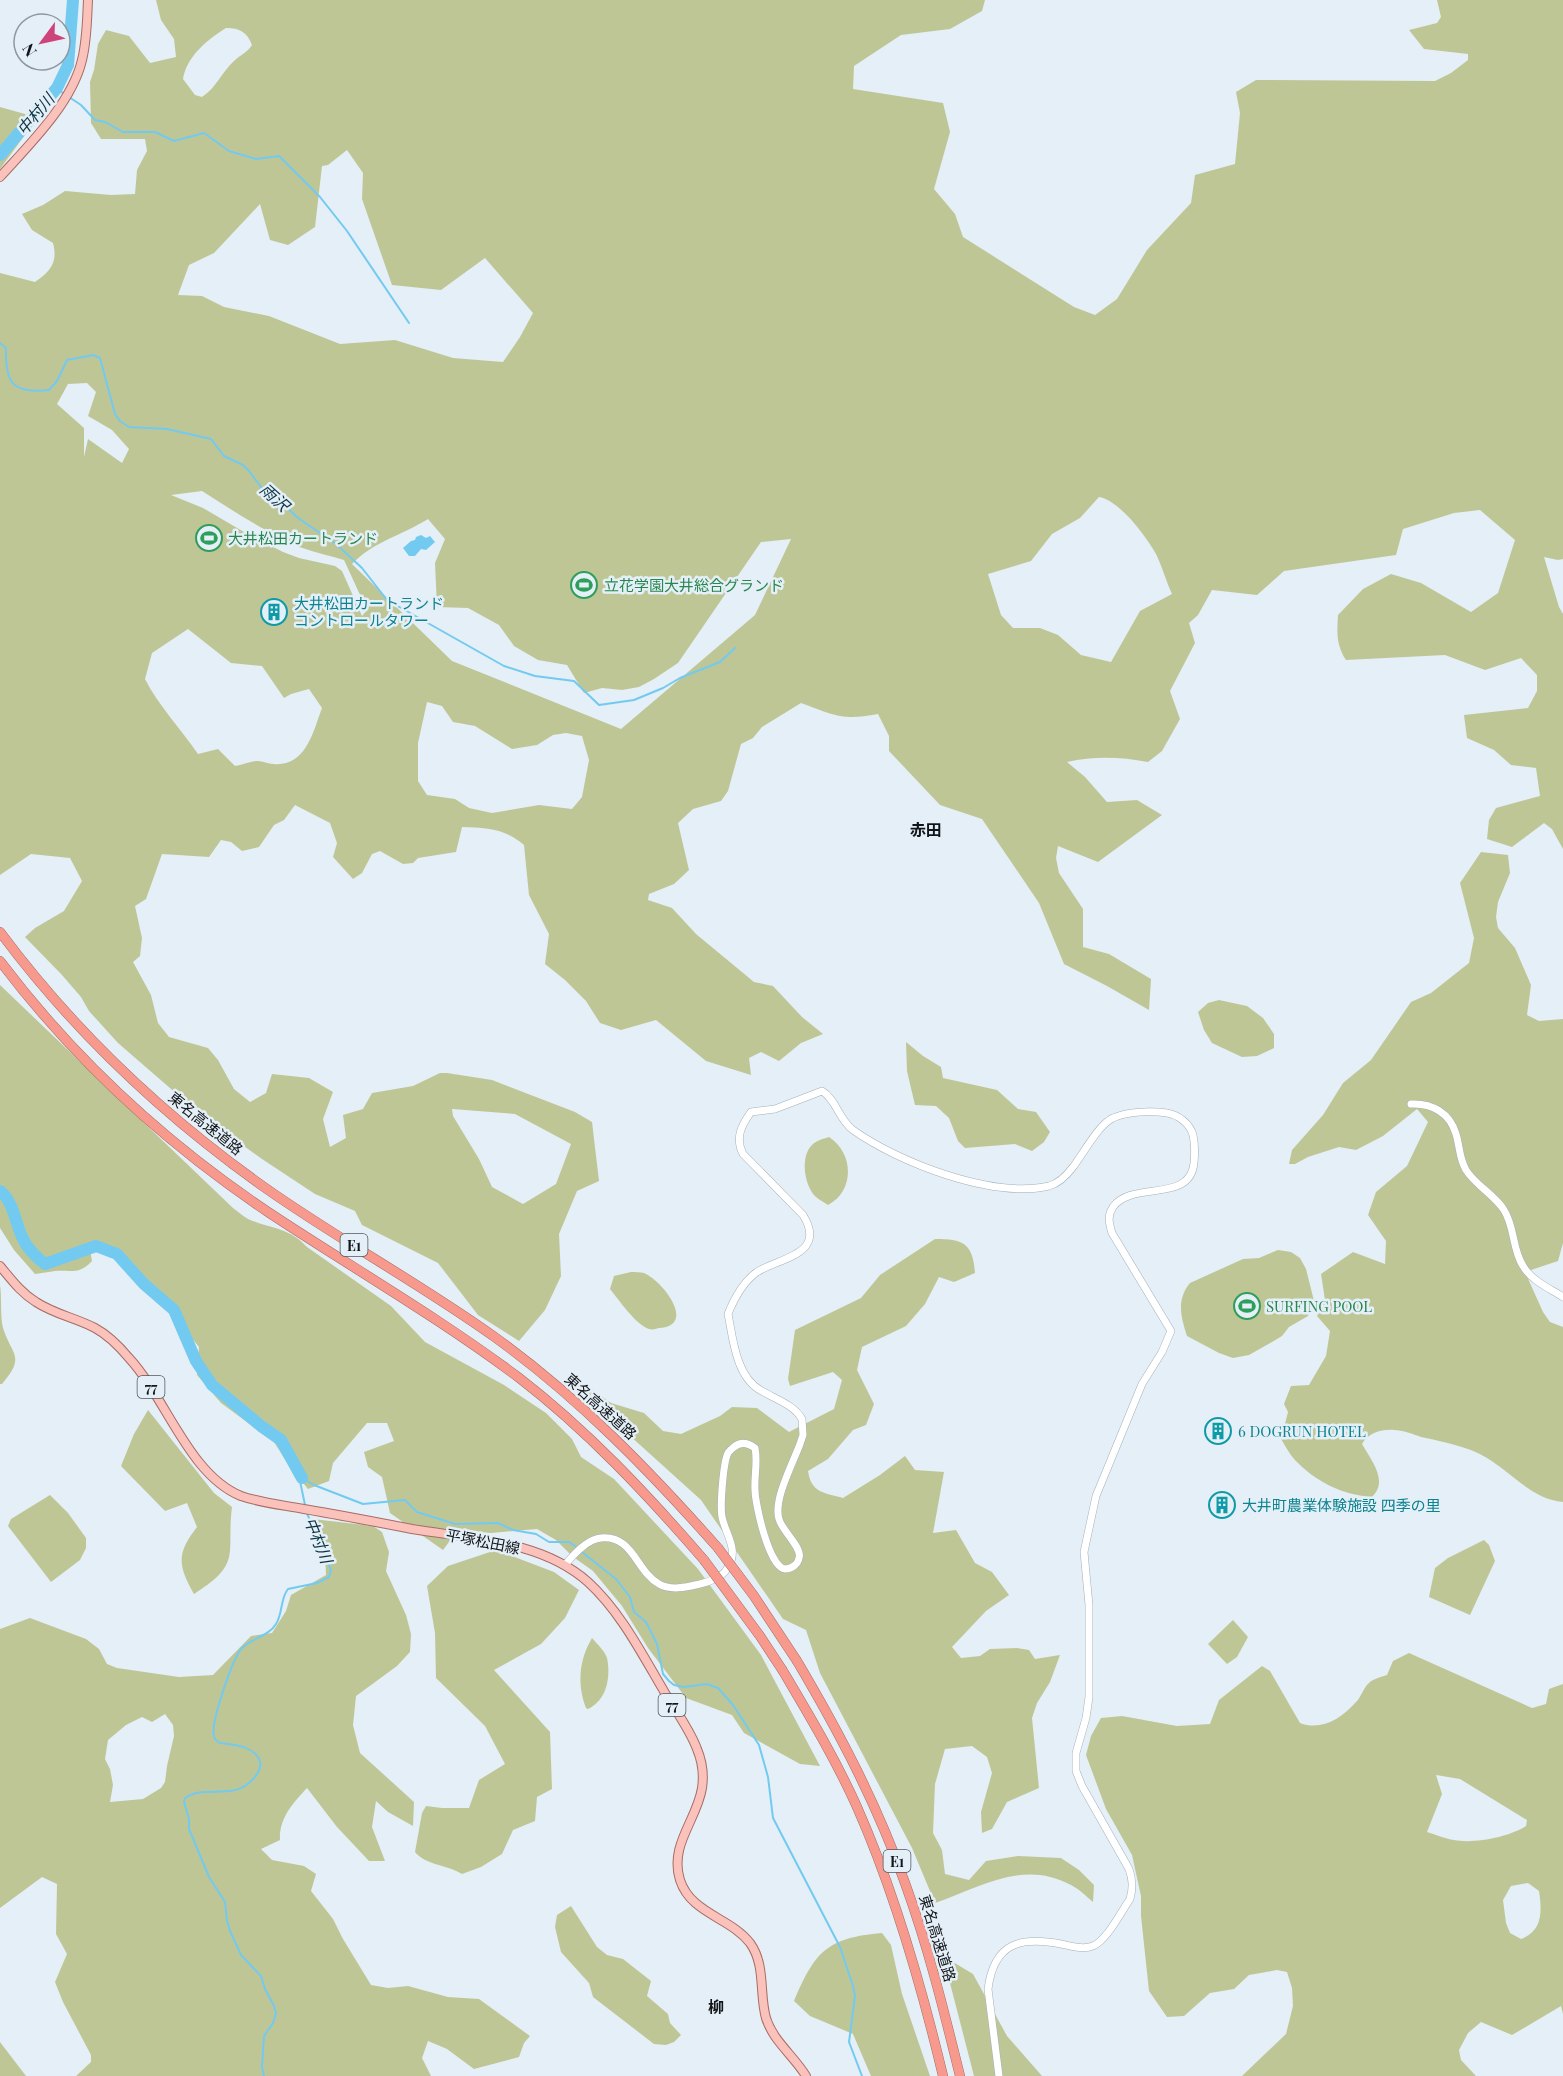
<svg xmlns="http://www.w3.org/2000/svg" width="1563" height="2076" font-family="'Playfair Display','Noto Sans JP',serif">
<rect width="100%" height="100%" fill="#e4eff7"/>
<g fill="#bfc696" fill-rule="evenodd">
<path d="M156 0H985L982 11 950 29 901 35 854 66 853 89 943 103 950 132 934 189 955 214 963 237 1074 307 1095 315 1117 299 1147 250 1191 203 1195 175 1235 164 1240 113 1236 92 1256 80 1435 81 1451 73 1468 60V54L1424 49 1409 30 1437 23 1441 17 1437 0H1563V559L1558 560 1544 557 1559 607 1563 614V849L1552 829 1544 823 1512 847 1487 839 1489 820 1496 808 1540 796 1536 768 1511 765 1494 750 1467 738 1464 715 1528 708 1537 691V675L1521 658 1485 670 1445 655 1346 660C1336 645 1337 632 1338 615L1363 589 1391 574 1421 583 1471 612 1498 593 1515 540 1480 510 1454 513 1403 529 1396 555 1284 571 1257 595 1212 590 1198 615 1189 623 1195 643 1170 691 1180 719 1162 751 1148 762C1120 757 1095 756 1067 762L1085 777 1107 802 1137 800 1162 815 1098 862 1058 846 1056 858 1059 873 1083 909V947L1109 954 1151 979 1149 1010 1107 986 1064 964 1039 903 982 819 940 805 889 751V736L878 714C842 721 834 715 801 703L762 727 753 738 741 744 728 791 721 801 693 809 678 823 689 870 674 884 649 894 648 900 672 908 696 934 754 982 773 986 802 1017 823 1034 801 1043 779 1061 761 1052 749 1058 751 1075 706 1061 656 1020 621 1030 600 1023 586 1001 565 980 545 964 549 934 529 895 524 845C504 828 487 828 462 827L456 852 418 858 413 863 403 864 380 851 372 854 362 873 353 879 333 857 337 843 330 823 295 805 284 820 274 825 259 847 242 851 231 842 221 840 209 857 162 854 146 899 135 906 142 938 140 956 133 962 151 995 158 1023 169 1037 208 1048 218 1060 234 1089 250 1102 266 1093 272 1074 309 1078 333 1092 323 1119 330 1147 346 1138 343 1115 363 1109 372 1093 413 1086 440 1073H447L492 1080 575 1112 592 1122 599 1181 577 1191 559 1234 561 1276 545 1310 519 1341 478 1315 438 1263 362 1225 355 1211 315 1194 262 1159 223 1131 178 1095 118 1043 89 1011 81 997 62 975 25 937 35 928 64 911 82 881 70 858 31 854 0 875V273L35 282C51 271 58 262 53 243L32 230 22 214 43 205 65 191 111 195 135 194 137 170 147 151 145 139H101L91 123 90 82 94 70 98 44 106 30 129 36 150 63 176 57 174 39 161 20ZM226 28C240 28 247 32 252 45 247 53 240 55 234 61 222 72 216 88 202 97L195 95 183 79C187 56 207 40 226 28ZM347 150 363 173 362 199 392 285 441 290 485 258 533 313 520 337 503 362 453 358 395 340 340 344 269 316 224 307 202 296 178 295 189 265 214 253 260 204 270 240 288 245 315 227 322 166 328 165ZM87 383 96 392 88 416 112 430 129 449 122 463 88 439 84 457V428L57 404 68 384ZM202 491C232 510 262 530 295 545 311 552 328 555 344 560L367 610 362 616 342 571 335 566 299 558 283 552 244 532 203 508 171 495ZM1099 497C1119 500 1146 536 1156 554 1162 566 1166 581 1172 594L1140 611 1111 662 1081 655 1058 635 1040 628H1013L1001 615 988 574 1031 561 1052 534 1080 518ZM428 519 445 539 435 563 437 607 468 608 499 625 514 646 538 660 567 665 584 693 602 688 622 690 639 687 654 679 678 663 761 542 791 539 755 615 621 729 452 661 352 564C374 541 401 536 428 519ZM188 629 231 663 262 666 284 698 291 694 309 689 322 708C313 732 306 767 273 764 268 764 263 761 258 761 251 761 242 765 235 766L218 749 198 754C181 729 158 705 145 679L152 653ZM427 702 442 706 453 722 475 726 512 749 537 745 553 735 566 733 582 736 589 760 582 797 572 809 539 805 492 813 469 808 455 799 427 795 418 781V743ZM452 1109 515 1114 571 1144 556 1184 523 1204 492 1187 479 1159 453 1116Z"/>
<path d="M0 107 25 114 33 124 0 169Z"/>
<path d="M1481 852 1508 855 1510 873 1498 902 1496 917 1498 928 1515 948 1531 985 1527 1015 1539 1021 1563 1019V1243L1558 1261 1525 1272 1543 1312 1550 1322 1563 1327V1502C1532 1499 1512 1473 1487 1458 1467 1446 1444 1442 1421 1437 1413 1434 1403 1430 1394 1430 1382 1429 1368 1433 1362 1444 1371 1460 1389 1481 1372 1497 1344 1495 1318 1483 1298 1463 1291 1457 1286 1447 1281 1439L1288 1412 1284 1404 1291 1386 1309 1385 1326 1356 1330 1331 1317 1316 1325 1300 1321 1274 1353 1252 1385 1264 1386 1241 1368 1215 1376 1192 1407 1166 1428 1122 1417 1109 1383 1136 1356 1150 1339 1147 1308 1157 1295 1164H1289L1292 1150 1323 1115 1343 1083 1371 1060 1411 1002 1431 993 1469 963 1474 938 1460 883Z"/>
<path d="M0 985 233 1208C237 1211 243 1216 248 1219 271 1229 289 1227 307 1247L391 1306 425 1342 504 1385 546 1413 572 1439 581 1457 614 1479 698 1569 761 1655 820 1766 800 1764 744 1733 732 1715 686 1698 648 1648 622 1606 593 1571 572 1556 556 1540 537 1529 491 1533 458 1530 443 1550 390 1513 382 1477 368 1467 364 1452 394 1441 387 1423H367L333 1463 329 1481 308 1489 288 1464 274 1442 221 1403 197 1375 199 1347 137 1272 103 1246 90 1250 92 1261C79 1275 72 1270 55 1271 49 1272 42 1273 35 1274L14 1250 0 1228Z"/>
<path d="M1219 1000 1247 1006 1263 1018 1274 1034V1048L1257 1056 1242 1057 1212 1043 1204 1030 1198 1012 1208 1003Z"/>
<path d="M906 1042 923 1056 941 1067 943 1078 997 1090 1018 1109 1036 1112 1050 1132 1044 1142 1032 1151 1015 1144 965 1148 958 1141 949 1118 936 1106 915 1105 907 1071Z"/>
<path d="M829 1137C854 1153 855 1191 828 1205 824 1202 819 1200 816 1197 804 1186 800 1156 812 1145 817 1140 823 1139 829 1137Z"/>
<path d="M935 1239C963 1239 973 1243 975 1273L954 1282 939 1277 925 1304 906 1326 862 1347 857 1370 874 1404 866 1425 853 1430 828 1459 808 1471C811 1493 825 1493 843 1498L880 1475 905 1456 915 1470 944 1472 933 1533 956 1530 975 1563 992 1572 1009 1595 986 1611 952 1647 961 1658 980 1656 990 1649 1017 1648 1029 1650 1035 1659 1060 1655 1050 1682 1037 1703 1032 1718 1039 1788 1007 1802 992 1829 982 1833 981 1812 992 1773 987 1757 972 1746 945 1749 935 1784 933 1833 942 1850 945 1874 969 1880 986 1861 1018 1856 1061 1858 1079 1870 1094 1885 1093 1902C1086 1896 1079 1889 1071 1885 1023 1859 981 1887 935 1903L912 1848 820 1673 806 1630 783 1619 701 1500 577 1388 582 1383 611 1403 644 1413 663 1431 681 1434 720 1416 732 1407 757 1408 789 1432 834 1409 842 1380 833 1372 790 1386 788 1379 795 1330 861 1298 880 1275Z"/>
<path d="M1278 1250 1291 1252 1300 1258 1306 1269 1314 1301 1308 1316 1289 1327 1282 1336 1272 1342 1249 1355 1233 1358 1219 1353 1187 1336C1181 1317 1176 1300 1190 1283L1243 1259 1259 1258Z"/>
<path d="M631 1272C635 1272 640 1272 644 1273 664 1282 697 1326 659 1328 655 1329 653 1330 649 1329 636 1325 619 1300 610 1289L614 1276Z"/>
<path d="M0 1285C2 1298 0 1316 3 1328 12 1356 26 1356 2 1384H0Z"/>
<path d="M148 1410 214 1493 232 1507C226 1555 243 1563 194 1594 178 1565 176 1554 197 1527L187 1503 165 1511 121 1466 134 1434Z"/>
<path d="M50 1495 68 1513 86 1538V1548L80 1560 51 1582 8 1526 11 1519Z"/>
<path d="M313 1519 373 1526 382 1532 389 1552 386 1571 406 1615 411 1634 410 1652 397 1666 356 1696 353 1725 360 1753 414 1802 413 1826 388 1812 376 1801 372 1827 385 1861H369L337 1827 307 1788C293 1803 279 1818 280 1840L261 1849 272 1860 304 1866 316 1874 311 1891 333 1919 343 1939 371 1985 388 1988 408 1986 448 1997 479 1999 530 2036 524 2043 519 2057 474 2069 447 2049 428 2041 422 2058 431 2076H76L91 2062V2055L63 2002 55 1982 67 1954 56 1934 57 1884 42 1877 0 1908V1629L30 1618 86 1639 99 1649 107 1664 117 1668 179 1677 213 1675 251 1636 272 1633 286 1611 291 1595 326 1575 325 1553ZM165 1714 173 1725 174 1736 167 1766 165 1782 161 1788 143 1799 110 1802 113 1785 110 1769 105 1759 108 1740 126 1725 142 1717 152 1722Z"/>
<path d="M1484 1540 1489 1545 1495 1561 1470 1615 1429 1597 1435 1568 1448 1558Z"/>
<path d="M496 1550 554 1572 579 1590 565 1618 541 1644 494 1670 550 1732 552 1789 537 1797 535 1821 513 1830 502 1854 481 1867 462 1874C448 1865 425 1865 415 1852L422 1813 426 1806 442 1808H469L479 1780 505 1764 485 1726 436 1678 435 1633 427 1586 448 1566Z"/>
<path d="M1233 1620 1248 1637 1237 1657 1227 1664 1208 1644Z"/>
<path d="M592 1638C597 1644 605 1651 607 1658 611 1677 607 1700 588 1709L586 1708C577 1684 579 1660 592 1638Z"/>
<path d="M1409 1653 1532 1708 1546 1704 1549 1689 1563 1684V2014L1561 2006 1512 2035 1481 2022 1468 2033 1459 2050 1461 2060 1476 2076H1242L1286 2034 1293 2006 1292 1988 1287 1972 1277 1970 1249 1975 1234 1989 1210 1993 1184 2016 1167 2017 1149 1991 1141 1916V1896L1132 1855 1106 1809 1086 1755 1091 1736 1101 1718 1122 1716 1177 1726 1210 1724 1219 1700 1262 1666 1270 1671 1300 1723C1321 1731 1341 1719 1355 1703 1361 1698 1363 1688 1369 1683 1373 1679 1381 1677 1387 1675L1393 1661ZM1436 1775 1460 1779 1527 1820 1526 1826C1509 1837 1474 1844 1454 1840 1445 1839 1435 1834 1427 1832L1442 1794ZM1528 1883 1539 1891C1542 1911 1543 1931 1521 1939L1510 1933 1506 1923 1503 1900 1511 1886Z"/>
<path d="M571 1906 597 1947 607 1955 623 1959 651 1981 647 1996 668 2014 670 2023 681 2035 674 2042 666 2045 654 2044 593 1997 589 1983 561 1952 555 1927 557 1915Z"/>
<path d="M882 1933 891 1945 902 1994 930 2076H871L853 2034 810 2016 794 2001C815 1952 826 1938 882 1933Z"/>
<path d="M943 1956 973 1974 1007 2036 1042 2076H974Z"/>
<path d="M0 2042 26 2076H0Z"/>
</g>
<path fill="#72caf0" d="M421 535 426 538 430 536 435 542 426 550 421 549 415 556H409L403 548 411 541 415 540 416 537Z"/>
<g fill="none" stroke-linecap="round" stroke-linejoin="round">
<g stroke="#72caf0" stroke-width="2">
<path d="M57 88 64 94"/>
<path d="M69 97 81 105 95 120 105 122 123 132H155L174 141 204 133 229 151 256 159 279 156 320 197 347 231 409 323"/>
<path d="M0 343 6 348C5 383 12 394 49 390L57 381 67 360 93 355 100 358 115 414 120 421 129 427 167 429 211 439 224 456 243 465 249 471 264 491 280 501 298 518 336 544 362 568 387 600 504 666 535 676 574 681 599 705 634 700 663 688 680 678 720 662 735 648"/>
<path d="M305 1505 300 1481 302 1478 314 1485 363 1504 405 1500 417 1512 455 1524 498 1523 513 1530 536 1534 549 1542H569L578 1548"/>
<path d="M582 1552 616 1579 630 1597 634 1612 646 1622 657 1644 663 1674 669 1681 674 1685 684 1687 707 1684 718 1688 733 1705 759 1745 768 1777 773 1818 840 1947 853 1986 855 1996 849 2042 862 2076"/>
<path d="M264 2076 262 2067 264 2036 273 2023 276 2013 274 2006 265 1989 261 1976 241 1955 230 1931 227 1921 225 1902 209 1877 189 1829V1819L184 1802 185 1798C200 1788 218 1794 235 1790 247 1788 267 1770 258 1757 249 1745 233 1745 220 1743 216 1740 215 1741 214 1736 210 1724 233 1657 242 1648 252 1638 269 1636 276 1624 283 1613 280 1599 288 1589L317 1583 329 1577 331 1570 306 1511"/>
</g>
<g stroke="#72caf0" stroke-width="12">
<path d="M0 155 57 88 68 65 73 0"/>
<path d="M0 1191C14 1202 15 1223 23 1239 28 1249 36 1257 45 1264L96 1246 117 1254 144 1284 174 1310 196 1361 212 1385 261 1426 281 1440 302 1478"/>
</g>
<defs>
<g id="secondary">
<path d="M1411 1104C1432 1103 1450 1113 1456 1134 1460 1147 1459 1158 1466 1170 1476 1186 1494 1194 1504 1210 1515 1227 1512 1249 1523 1266 1532 1281 1549 1288 1563 1297"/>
<path d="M565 1565C573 1555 588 1539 601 1538 633 1535 636 1571 659 1584 671 1591 687 1587 700 1584 709 1582 722 1577 727 1569 740 1550 726 1536 722 1517 720 1507 723 1463 728 1453 729 1451 733 1448 734 1447 741 1441 748 1443 755 1448 758 1462 754 1476 755 1490 755 1503 769 1568 785 1569 792 1569 798 1564 799 1558 803 1548 782 1531 779 1519 773 1500 793 1463 800 1444L803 1435 802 1419C793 1404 775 1399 760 1390 736 1376 733 1339 728 1314 734 1299 743 1282 757 1272 778 1258 828 1255 803 1215L743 1154C735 1138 741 1126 751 1112L775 1109 822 1091C836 1099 839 1120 853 1130 898 1162 992 1199 1049 1186 1060 1183 1067 1175 1073 1167 1083 1154 1099 1124 1113 1118 1128 1111 1152 1111 1167 1113 1179 1115 1190 1124 1193 1135 1195 1144 1195 1153 1194 1163 1190 1204 1132 1180 1113 1207 1107 1216 1109 1223 1112 1233L1171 1331 1162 1352 1142 1384 1096 1496 1084 1552 1089 1605V1697L1086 1718 1076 1753V1771L1082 1786 1129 1869C1133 1880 1133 1888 1130 1899 1121 1912 1107 1940 1093 1946 1083 1950 1071 1946 1061 1944 1020 1936 994 1943 988 1989L999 2076"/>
</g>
<g id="primary">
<path d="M0 177C29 145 72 103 82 60 87 40 87 20 88 0"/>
<path d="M0 1266C11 1279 21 1293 36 1302 54 1314 76 1318 95 1328 108 1335 119 1346 129 1358 166 1398 189 1475 241 1496 261 1503 283 1505 304 1509 340 1515 376 1522 412 1529 471 1539 541 1540 588 1582 621 1612 643 1656 665 1693 676 1711 690 1730 697 1749 702 1761 704 1775 702 1788 697 1820 669 1845 680 1880 691 1914 730 1917 750 1943 766 1965 759 1994 766 2018 773 2041 794 2056 806 2076"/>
</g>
<g id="highway">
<path d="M0 932C73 1030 164 1116 264 1187 339 1240 421 1284 496 1338 579 1398 650 1471 718 1548"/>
<path d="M0 961C74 1059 167 1144 268 1212 351 1267 438 1317 518 1377 587 1430 647 1494 704 1560"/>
<path d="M797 1661C839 1732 877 1804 905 1883 928 1946 944 2011 960 2076"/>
<path d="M783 1671C809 1715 836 1760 857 1807 895 1893 921 1984 943 2076"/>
</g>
</defs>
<use href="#secondary" stroke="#a5b0b8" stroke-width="8"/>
<use href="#primary" stroke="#a76c64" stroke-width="10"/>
<use href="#highway" stroke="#a76c64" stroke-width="10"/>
<use href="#secondary" stroke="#fff" stroke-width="7"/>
<use href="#primary" stroke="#fac2bb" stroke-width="8"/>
<use href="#highway" stroke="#f79a8d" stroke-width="9"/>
<defs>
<g id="highway-bridge">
<path d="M718 1548 754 1596 797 1661"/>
<path d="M704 1560 760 1636 783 1671"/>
</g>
</defs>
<use href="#highway-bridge" stroke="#a76c64" stroke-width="10" stroke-linecap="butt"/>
<use href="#highway-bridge" stroke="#f79a8d" stroke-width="9"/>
</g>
<defs>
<symbol id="stadium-ring" viewBox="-11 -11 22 22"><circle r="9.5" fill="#e4eff7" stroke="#2e9e5b" stroke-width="1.5"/><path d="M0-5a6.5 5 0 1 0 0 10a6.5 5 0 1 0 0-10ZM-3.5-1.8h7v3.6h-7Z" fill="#2e9e5b"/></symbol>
<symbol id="building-ring" viewBox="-11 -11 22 22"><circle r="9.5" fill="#e4eff7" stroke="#0f9aa8" stroke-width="1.5"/><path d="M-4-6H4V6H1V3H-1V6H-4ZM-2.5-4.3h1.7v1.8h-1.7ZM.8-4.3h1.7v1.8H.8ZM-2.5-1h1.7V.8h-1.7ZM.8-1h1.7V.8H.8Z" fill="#0f9aa8"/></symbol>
</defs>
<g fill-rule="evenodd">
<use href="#stadium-ring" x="194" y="523" width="30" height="30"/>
<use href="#stadium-ring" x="569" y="570" width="30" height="30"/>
<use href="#building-ring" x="259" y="597" width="30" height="30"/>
<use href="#stadium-ring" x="1232" y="1291" width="30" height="30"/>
<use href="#building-ring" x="1203" y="1416" width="30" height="30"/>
<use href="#building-ring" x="1207" y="1490" width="30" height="30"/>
</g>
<g text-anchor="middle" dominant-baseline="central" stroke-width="5" stroke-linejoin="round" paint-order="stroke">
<g fill="#e4eff7" stroke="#52575c" stroke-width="1.5">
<rect x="340.5" y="1234" width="27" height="22" rx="4.5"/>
<rect x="137.5" y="1376" width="27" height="22" rx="4.5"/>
<rect x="658.5" y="1694" width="27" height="22" rx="4.5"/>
<rect x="883.5" y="1850" width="27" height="22" rx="4.5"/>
</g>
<g font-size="14" font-weight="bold" fill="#131619">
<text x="354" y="1245">E1</text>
<text x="151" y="1387">77</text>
<text x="672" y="1705">77</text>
<text x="897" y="1861">E1</text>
</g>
<g font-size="15" fill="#27864d" stroke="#e4eff7" text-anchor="start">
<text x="228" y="538">大井松田カートランド</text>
<text x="604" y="585">立花学園大井総合グランド</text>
<text x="1266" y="1306">SURFING POOL</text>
</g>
<g font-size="15" fill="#0d838f" stroke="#e4eff7" text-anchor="start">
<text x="294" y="603">大井松田カートランド<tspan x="294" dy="17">コントロールタワー</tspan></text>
<text x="1238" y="1431">6 DOGRUN HOTEL</text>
<text x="1242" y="1505">大井町農業体験施設 四季の里</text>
</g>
<g font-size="15" fill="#131619" stroke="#e4eff7">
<text transform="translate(206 1123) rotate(39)">東名高速道路</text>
<text transform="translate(601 1406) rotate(42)">東名高速道路</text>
<text transform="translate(483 1541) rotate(11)">平塚松田線</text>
<text transform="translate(938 1938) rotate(73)">東名高速道路</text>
</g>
<g font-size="16" font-style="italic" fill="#0b3444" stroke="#e4eff7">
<text transform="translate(35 114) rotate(-50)">中村川</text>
<text transform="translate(275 497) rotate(42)">雨沢</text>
<text transform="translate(319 1540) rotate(68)">中村川</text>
</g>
<g font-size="16" font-weight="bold" fill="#131619" stroke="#e4eff7">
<text x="926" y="829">赤田</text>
<text x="716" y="2006">柳</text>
</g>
</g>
<g transform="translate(42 42) rotate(237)"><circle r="28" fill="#e4eff7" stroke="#90989e" stroke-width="1.5"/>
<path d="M0-4.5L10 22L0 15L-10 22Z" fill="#ce447a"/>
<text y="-9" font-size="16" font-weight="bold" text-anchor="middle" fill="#131619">N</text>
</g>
</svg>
